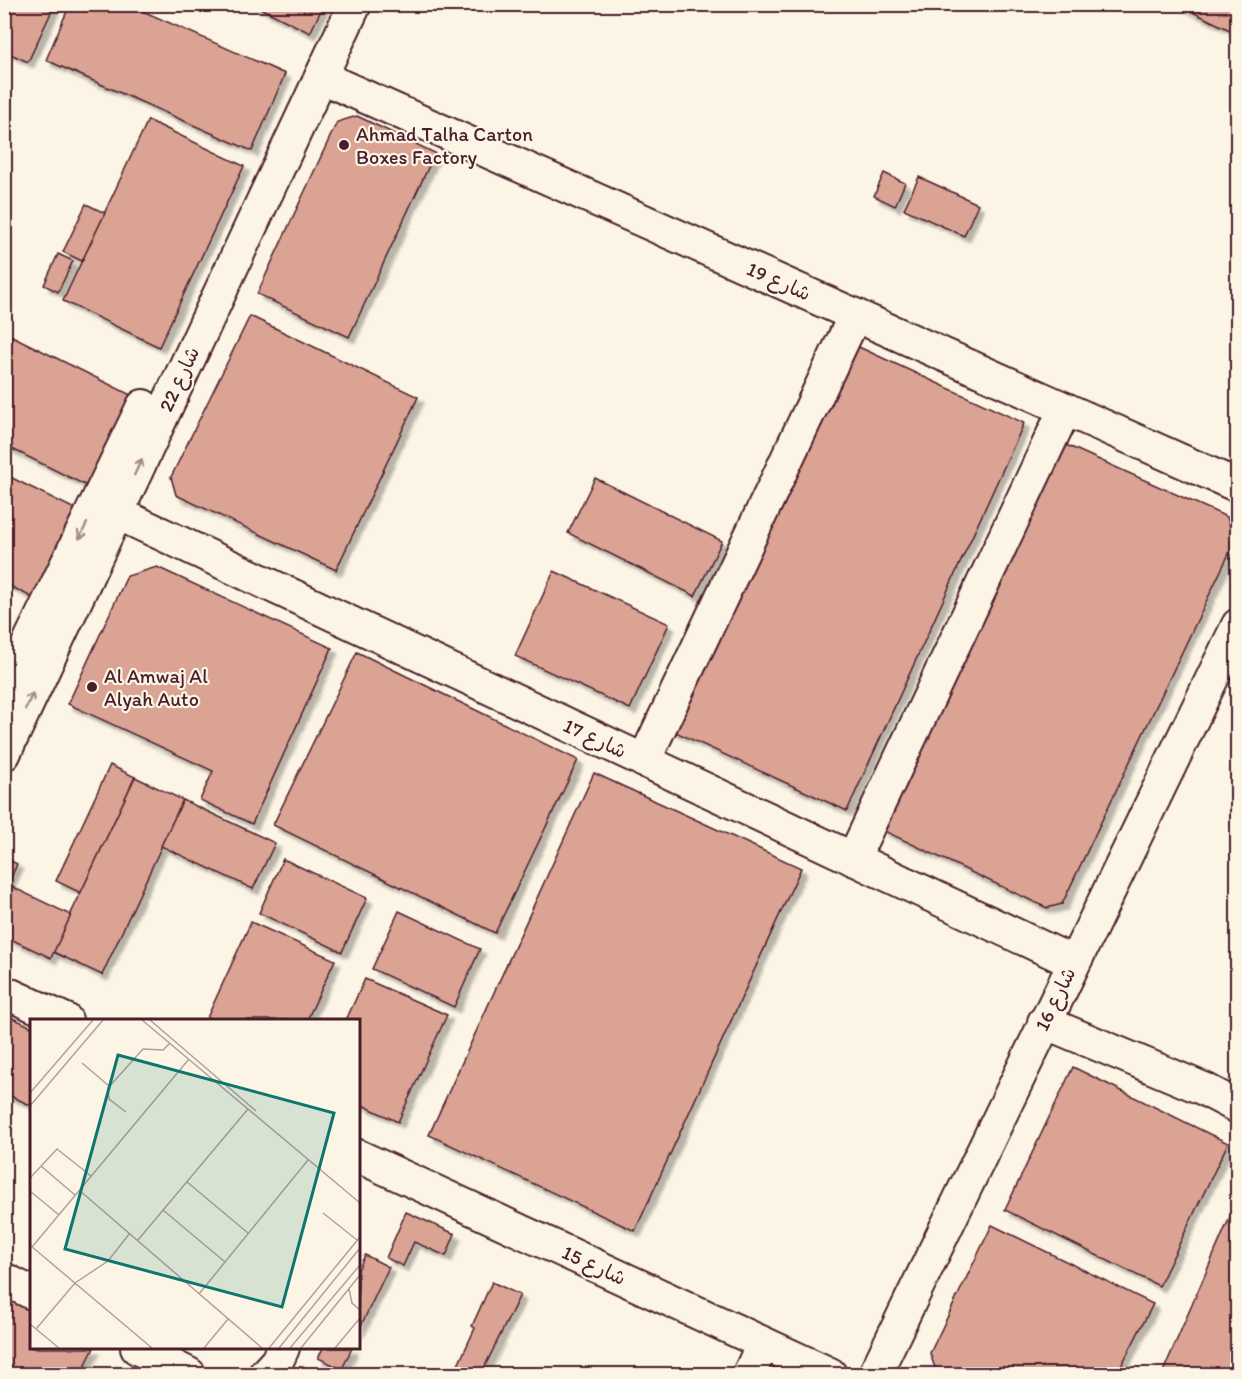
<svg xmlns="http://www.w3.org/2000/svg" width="1242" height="1379" font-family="Itim,'Playpen Sans Arabic',sans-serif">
<defs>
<filter id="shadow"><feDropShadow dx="5.5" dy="5.5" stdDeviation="1.5" flood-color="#0004"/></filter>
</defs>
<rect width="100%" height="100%" fill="#fcf5e5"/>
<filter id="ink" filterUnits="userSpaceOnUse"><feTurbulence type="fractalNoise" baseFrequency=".0167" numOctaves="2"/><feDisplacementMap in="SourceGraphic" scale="12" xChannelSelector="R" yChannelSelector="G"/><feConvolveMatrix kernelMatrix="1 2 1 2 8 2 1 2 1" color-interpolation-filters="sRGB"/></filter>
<g filter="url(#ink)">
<g fill="#daa394" stroke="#4a1f2b" stroke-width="1.5" filter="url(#shadow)">
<path d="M4 4H55L28 62 4 51Z"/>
<path d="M70 4H127L285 74 252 151 46 60Z"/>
<path d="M252 4H324L310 33Z"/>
<path d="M1176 4H1238V34Z"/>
<path d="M357 116 435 153 349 337 257 294 337 122Z"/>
<path d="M148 120 244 166 159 347 63 301Z"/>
<path d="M884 173 905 183 895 206 874 196Z"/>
<path d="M919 177 978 204 964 236 904 209Z"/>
<path d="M86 204 105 213 82 261 63 252Z"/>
<path d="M58 254 73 261 58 292 44 285Z"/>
<path d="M250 316 418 397 336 570 176 495 171 477Z"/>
<path d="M4 332 139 399 95 490 4 445Z"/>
<path d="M848 342 1024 423 847 811 671 730Z"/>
<path d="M1055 440 1227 517 1235 541 1062 904 1047 908 882 830Z"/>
<path d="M4 474 85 514 41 602 4 583Z"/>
<path d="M595 478 722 541 695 596 568 533Z"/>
<path d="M157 567 332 648 252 824 200 800 213 771 68 704 127 576Z"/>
<path d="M554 571 669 624 630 709 515 656Z"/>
<path d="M357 652 578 760 495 933 273 825Z"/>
<path d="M110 765 135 777 81 893 56 881Z"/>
<path d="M594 773 801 868 635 1231 429 1135Z"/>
<path d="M135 777 183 800 102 975 53 952Z"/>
<path d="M183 800 275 843 253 889 161 846Z"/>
<path d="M4 857 17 864 8 885 71 915 51 958 4 936Z"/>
<path d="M283 859 367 898 342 952 259 913Z"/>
<path d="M399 911 480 949 454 1007 372 969Z"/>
<path d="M251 922 335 960 307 1020H206Z"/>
<path d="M365 979 447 1015 398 1122 358 1103V1020H346Z"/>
<path d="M4 1014 32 1027V1106L4 1093Z"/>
<path d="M1073 1067 1228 1143 1159 1286 1005 1210Z"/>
<path d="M1233 1210 1238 1212V1374H1162Z"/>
<path d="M406 1212 455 1234 446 1256 414 1242 403 1266 386 1258Z"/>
<path d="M992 1225 1153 1304 1117 1374H937L930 1353Z"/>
<path d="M365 1255 389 1267 358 1332V1270Z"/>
<path d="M492 1282 520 1295 481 1374H454L475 1328 472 1326Z"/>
<path d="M4 1294 32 1306V1348H94L81 1374H17L4 1369Z"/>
<path d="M323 1348H352L342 1369 318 1358Z"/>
</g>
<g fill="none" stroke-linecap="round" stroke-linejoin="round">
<defs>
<g id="minor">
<path d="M321 77 1238 486"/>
<path d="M117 513 1073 962"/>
<path d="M4 694 143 406"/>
<path d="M4 754 355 4"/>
<path d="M644 761 855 315"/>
<path d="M853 859 1065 409"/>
<path d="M4 992 66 1020"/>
<path d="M1044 1022 1204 1089 1238 1107"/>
<path d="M358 1156 830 1374"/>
<path d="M4 1279 32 1293"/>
<path d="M137 1348 189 1374"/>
<path d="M265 1374 277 1361 283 1348"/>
<path d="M749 1374 763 1344"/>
<path d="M875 1374 1238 625"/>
</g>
</defs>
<use href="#minor" stroke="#4a1f2b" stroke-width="36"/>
<use href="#minor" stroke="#fcf5e5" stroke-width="32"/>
</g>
<defs><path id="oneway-shaft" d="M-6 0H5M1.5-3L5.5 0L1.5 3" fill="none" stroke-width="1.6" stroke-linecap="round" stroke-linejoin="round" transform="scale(1.5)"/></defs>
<g stroke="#a38a88">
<use href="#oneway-shaft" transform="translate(138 467) rotate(-65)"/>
<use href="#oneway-shaft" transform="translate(83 531) rotate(116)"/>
<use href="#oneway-shaft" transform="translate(29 701) rotate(-65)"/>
</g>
</g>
<g fill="#4a1f2b" stroke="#fcf5e5" stroke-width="2">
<circle cx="344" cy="145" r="6"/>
<circle cx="92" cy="687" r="6"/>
</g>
<g text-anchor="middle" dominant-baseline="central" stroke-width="4.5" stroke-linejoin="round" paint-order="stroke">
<g font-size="20" fill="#4a1f2b" stroke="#fcf5e5" text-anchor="start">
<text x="356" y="134">Ahmad Talha Carton<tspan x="356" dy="23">Boxes Factory</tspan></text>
<text x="104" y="676">Al Amwaj Al<tspan x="104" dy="23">Alyah Auto</tspan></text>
</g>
<g font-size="20" fill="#4a1f2b" stroke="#fcf5e5">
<text transform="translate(779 281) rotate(24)">شارع 19</text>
<text transform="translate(179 379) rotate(-65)">شارع 22</text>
<text transform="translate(595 738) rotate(25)">شارع 17</text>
<text transform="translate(1055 999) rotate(-64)">شارع 16</text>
<text transform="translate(594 1265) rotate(25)">شارع 15</text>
</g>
</g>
<g transform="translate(30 1019)">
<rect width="330" height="330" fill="#fcf5e5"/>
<path fill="none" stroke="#b59f9b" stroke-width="1.5" d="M112 1 330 184M120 1 226 92M52 44 79 67M0 74 63 1M0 87 73 1M96 93 79 80 78 69 113 30 133 31 140 24M11 147 45 176M0 159 27 130 61 157M157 163 218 214M49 171 232 329M0 172 29 196M133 191 195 243M293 194 327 221M108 221 218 90M1 227 122 329M2 228 159 40M319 270 322 284 330 291M169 275 278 141M0 305 29 329M6 310 45 264 78 242 100 214M174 329 198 300M239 329 330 218M249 329 330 229M260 329 330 246M271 329 330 256M305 329 330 299"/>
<path fill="#0f766e" fill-opacity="0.15" stroke="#0f766e" stroke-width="3" d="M88 36 304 94 252 288 35 230Z"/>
<rect width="330" height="330" fill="none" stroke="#4a1f2b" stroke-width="3"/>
</g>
<rect width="1242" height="1379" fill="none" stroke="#fcf5e5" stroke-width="24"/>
<rect x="12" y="12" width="1218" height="1355" fill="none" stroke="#4a1f2b" stroke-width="2" filter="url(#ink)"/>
</svg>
